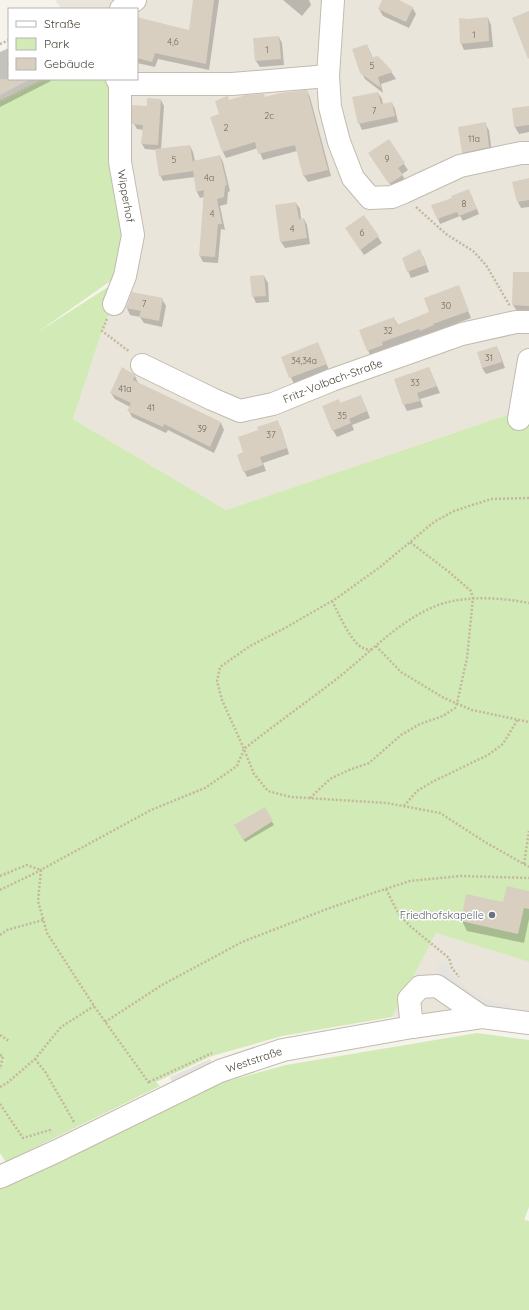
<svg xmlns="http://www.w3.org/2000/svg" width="529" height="1310" font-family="Quicksand,sans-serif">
<rect width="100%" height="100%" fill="#f6f3ec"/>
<g fill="#eae5da">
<path d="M55 0H529V417L519 411 226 510 73 419 102 331 125 276 120 84 137 79V9H62Z"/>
<path d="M436 933 529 962V1012L473 1011 392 1017Z"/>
</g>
<g fill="#d2eab5">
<path d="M44 79H109L126 239 119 275 35 334 125 276 102 331 73 419 226 510 519 411 529 417V962L436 933 392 1017 282 1036 212 1056 156 1082 160 1086 6 1162 0 1153V101Z"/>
<path d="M477 1033 529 1040V1207L524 1220 529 1221V1310H0V1181L224 1082 286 1065Z"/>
</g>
<g fill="#e5e3e0">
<path d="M447 963 454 977 470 991 487 1000 512 1005 511 1016 485 1015 440 980 437 964Z"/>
<path d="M210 1059 215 1069 175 1087 170 1077Z"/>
</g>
<g fill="#0003">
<path d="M194 0H219L209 70 158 59 155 67 137 63V18L190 31Z"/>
<path d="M283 0H309L311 5 302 16Z"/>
<path d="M383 0H396L412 7 416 14 409 28 383 16 379 9Z"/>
<path d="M488 18 491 25 493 47 464 50 461 43 468 20Z"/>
<path d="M279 37 282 43 284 65 260 67 256 61 254 39Z"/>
<path d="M367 45 373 58 378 57 392 73 396 79 381 84 383 93 365 79 361 72Z"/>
<path d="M9 48V79H50L51 81 0 107V52Z"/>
<path d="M307 91 310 97 331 176 308 182 304 176 297 151 263 160 258 148 226 158 223 152 212 118 220 115 229 101 265 98Z"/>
<path d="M378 93 382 99 383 105 392 103 395 109 398 122 362 130 359 123Z"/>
<path d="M161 100 164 106 161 150 190 146 193 152 195 161 220 156 223 162 230 191 228 192 227 204 220 206 225 230 221 229 218 263 203 262 200 256 204 197 200 198 197 192 195 177 163 181 160 175 156 150 145 149 142 144 144 130 137 129 134 124 148 107Z"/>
<path d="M529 107V132L519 134 515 127 513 109Z"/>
<path d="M485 124 489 130 492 153 467 159 463 152Z"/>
<path d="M388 140 408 170 402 174 406 182 394 190 373 159Z"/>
<path d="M529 179V207L521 208 518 202 513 182Z"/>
<path d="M471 195 479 214 463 221 460 216 440 224 438 219Z"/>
<path d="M296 203 300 209 301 219H304L307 225 310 244 285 248 281 242Z"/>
<path d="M363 216 382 243 364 255 346 228Z"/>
<path d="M423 256 429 272 411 278 403 259Z"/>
<path d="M529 273V312L517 311 513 305Z"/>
<path d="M264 276 268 283 269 302 256 303 253 296Z"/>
<path d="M458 286 471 318 436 331 437 332 425 337 424 335 385 349 386 352 371 357 368 350 394 318 398 325 430 312Z"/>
<path d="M133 293 162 299 166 306 162 327 144 323 140 317 130 315 127 308Z"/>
<path d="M318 344 329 370 294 384 282 358Z"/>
<path d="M497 347 500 354 505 368 486 374 482 368Z"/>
<path d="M429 368 440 393 420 399 423 407 407 411 404 405Z"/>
<path d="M135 376 138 383 221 423 224 430 214 453 168 430 166 433 132 417 129 411 130 407 115 399 111 393Z"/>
<path d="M364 403 370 418 352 425 354 430 337 437 333 430 341 404Z"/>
<path d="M277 422 281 428 289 454 263 463 266 471 247 477 244 471 259 430Z"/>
<path d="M264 809 274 825 245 842 236 826Z"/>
<path d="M529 892V919L524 943 467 931 462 921Z"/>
</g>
<g fill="#d8cfc1">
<path d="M193 0H214L206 64 155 53 152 62 137 58V17L189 30Z"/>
<path d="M382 0H399L413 7 406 22 378 9Z"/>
<path d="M529 11V58L528 59 512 18Z"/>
<path d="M488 17 489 41 460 44 459 18 468 19Z"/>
<path d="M279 36 281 59 255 61 253 38Z"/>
<path d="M367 44 372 57 378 56 393 72 378 77 381 88 360 73 352 49Z"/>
<path d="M0 79H31L0 95Z"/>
<path d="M307 90 328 170 303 176 295 145 258 154 255 142 222 152 210 117 219 114 215 101 227 96H228L229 100 246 95 264 94 265 97 280 93Z"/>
<path d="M378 92 381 104 392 102 395 116 358 124 352 97Z"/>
<path d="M147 98 161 99 158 145 141 144 143 125 132 124V105L147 106Z"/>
<path d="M529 106V125L514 127 512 108Z"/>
<path d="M486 122 489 147 462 153 458 127Z"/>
<path d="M389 139 405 163 398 168 403 175 389 184 368 153Z"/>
<path d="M190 145 193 163V161L220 155 227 185 225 186 224 197 217 199 222 224H218L215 257 199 256 204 190 196 192 193 171 159 176 155 149Z"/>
<path d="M529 178V200L517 202 512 182Z"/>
<path d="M469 189 477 209 459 216 457 212 437 219 431 205 452 198 451 196Z"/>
<path d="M296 202 299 219 304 218 307 238 280 242 275 205Z"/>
<path d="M364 215 379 236 360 250 345 228Z"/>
<path d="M420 249 426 265 407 272 402 258Z"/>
<path d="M513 272H529V306L512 305Z"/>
<path d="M264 275 266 296 252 297 250 276Z"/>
<path d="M459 285 469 311 433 324 434 325 420 331 419 329 382 342 383 345 367 351 359 330 394 317 397 325 429 312 424 298Z"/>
<path d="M132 292 163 298 159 321 139 317 141 311 126 308Z"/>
<path d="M318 342 327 364 289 378 281 357Z"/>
<path d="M497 346 502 362 482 368 477 352Z"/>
<path d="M122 367 135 375 133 380 221 422 210 447 164 424 163 427 127 411 131 403 110 393Z"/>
<path d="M429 367 437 386 417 393 420 401 403 405 394 379Z"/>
<path d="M361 395 367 411 349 419 351 423 332 431 322 406 339 399 340 403Z"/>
<path d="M278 420 287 448 260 457 263 465 243 472 237 455 243 452 238 437 258 430 257 427Z"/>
<path d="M265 807 273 821 243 840 234 825Z"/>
<path d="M507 886 529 891V909L524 908 518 934 461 921 466 894 503 902Z"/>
</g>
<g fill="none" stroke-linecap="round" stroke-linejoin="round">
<defs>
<g id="minor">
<path d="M333 0 328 76 330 107 339 142 353 178 370 198 392 197 404 192 460 166 521 153H529"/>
<path d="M121 9 135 0"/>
<path d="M117 79 120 84H232L328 76"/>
<path d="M114 304 125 276 133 235 120 162V84"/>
<path id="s1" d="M142 365 212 399 240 411 273 404 332 380 462 334 516 322H529"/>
<path d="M519 419 529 360"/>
<path d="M412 1027 409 999 420 987 437 986 482 1017"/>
<path id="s2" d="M0 1177 57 1151 220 1071 283 1050 412 1027 482 1017 529 1023"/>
</g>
</defs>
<use href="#minor" stroke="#c2bbae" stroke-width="24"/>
<g stroke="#c4b79f" stroke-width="2.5" stroke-dasharray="2 2" stroke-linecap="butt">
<path d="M0 44 9 40"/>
<path d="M0 101 44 79"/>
<path d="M416 207 446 234 473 251 486 265 510 306"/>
<path d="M107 319 102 331 130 352"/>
<path d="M529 498 491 499 454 511 434 522 380 567 337 598 285 628 250 646 220 667 217 681 222 700 244 749C273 726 304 704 334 681 368 655 405 613 448 602 474 596 503 598 529 603"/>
<path d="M332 601C338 612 351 643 363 648 366 650 370 649 373 650"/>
<path d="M376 646 401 672 444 698 472 710 529 722"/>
<path d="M310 798 330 779 349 770 369 763 401 735 420 724 443 716 455 708 457 703 467 658 473 598 471 591 449 572 410 542"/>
<path d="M404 806 417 791 432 782 488 755 503 744 518 719"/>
<path d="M524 864 529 831"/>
<path d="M0 876 27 865 41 870 38 901 47 933 94 1006 149 1083"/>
<path d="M386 889 398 913 411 927 449 958 452 968 459 977"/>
<path d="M0 890 37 872 151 810 205 788 237 766 244 749 254 774 268 791 291 797 387 803 440 813 485 842 529 867"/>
<path d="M0 935 7 930 43 920"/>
<path d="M105 1022 162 985 242 942 327 909 373 893 410 881 461 876 529 878"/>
<path d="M0 1035 9 1041"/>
<path d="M0 1055 3 1056 0 1069"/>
<path d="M35 1059 46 1073 74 1122"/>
<path d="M149 1082 212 1053"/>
<path d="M0 1087 7 1083 35 1059 61 1027 94 1006"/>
<path d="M0 1104 23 1138 50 1130 51 1133"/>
</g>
<use href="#minor" stroke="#fff" stroke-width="22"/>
</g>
<circle fill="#6b7280" stroke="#fff" stroke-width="1.5" cx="492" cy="915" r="4"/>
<g text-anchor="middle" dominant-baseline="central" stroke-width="3" stroke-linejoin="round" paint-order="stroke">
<g font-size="9" fill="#6e675b">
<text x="474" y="34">1</text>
<text x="173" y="41">4,6</text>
<text x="267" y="49">1</text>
<text x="372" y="65">5</text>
<text x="374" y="110">7</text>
<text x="269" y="115">2c</text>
<text x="226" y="127">2</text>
<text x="474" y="138">11a</text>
<text x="387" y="158">9</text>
<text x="174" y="159">5</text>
<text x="209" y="177">4a</text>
<text x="464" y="203">8</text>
<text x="212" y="213">4</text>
<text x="292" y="228">4</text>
<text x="362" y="232">6</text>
<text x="144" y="303">7</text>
<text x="446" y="305">30</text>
<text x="388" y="330">32</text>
<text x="489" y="357">31</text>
<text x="304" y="360">34,34a</text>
<text x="415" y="382">33</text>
<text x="125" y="388">41a</text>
<text x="151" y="407">41</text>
<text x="342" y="415">35</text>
<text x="202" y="428">39</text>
<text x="271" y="434">37</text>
</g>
<g font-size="11" fill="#4b4439" stroke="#fff">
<text transform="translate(126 196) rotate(80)">Wipperhof</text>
<text stroke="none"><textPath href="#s1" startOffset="206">Fritz-Volbach-Straße</textPath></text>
<text stroke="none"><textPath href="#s2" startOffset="280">Weststraße</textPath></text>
</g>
<g font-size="11" fill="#5b616d" stroke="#fff" text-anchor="end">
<text x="484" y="915">Friedhofskapelle</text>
</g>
</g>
<rect x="8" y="8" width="130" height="72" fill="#ffffff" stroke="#b7b4b0"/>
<rect x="16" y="21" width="20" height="6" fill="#ffffff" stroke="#b7b4b0"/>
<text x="44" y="28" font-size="12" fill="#4b4439">Straße</text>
<rect x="16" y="38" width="20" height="12" fill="#d2eab5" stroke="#b7b4b0"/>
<text x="44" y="48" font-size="12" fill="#4b4439">Park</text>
<rect x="16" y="58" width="20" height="12" fill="#d8cfc1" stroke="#b7b4b0"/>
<text x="44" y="68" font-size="12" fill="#4b4439">Gebäude</text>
</svg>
